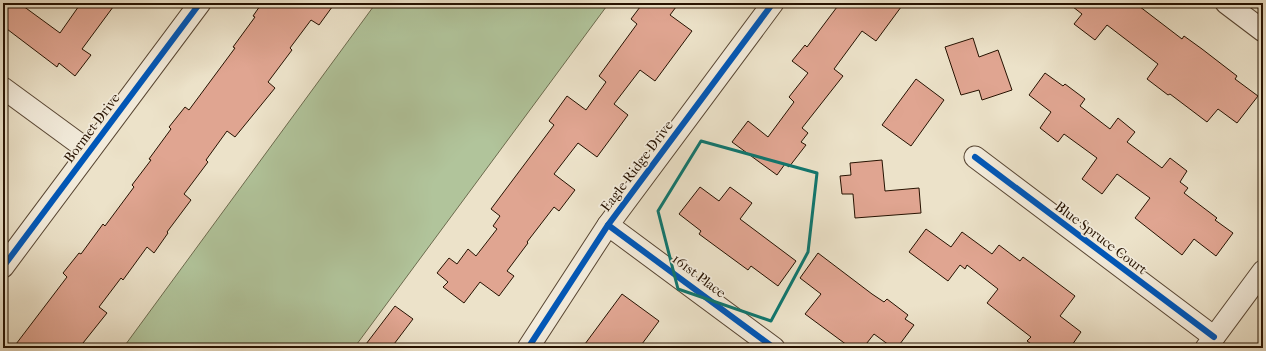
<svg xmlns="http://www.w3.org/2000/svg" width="1266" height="351" font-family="'IM FELL French Canon',serif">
<rect width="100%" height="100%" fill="#ece2c9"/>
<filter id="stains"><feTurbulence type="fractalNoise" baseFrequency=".005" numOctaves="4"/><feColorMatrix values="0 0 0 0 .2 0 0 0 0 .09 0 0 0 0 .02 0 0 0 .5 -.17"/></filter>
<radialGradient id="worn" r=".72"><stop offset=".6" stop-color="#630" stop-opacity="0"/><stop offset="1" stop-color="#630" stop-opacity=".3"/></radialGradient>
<path fill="#b1c49b" stroke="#6c6b4e" d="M376 3H609L354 348H123Z"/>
<g fill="#e0a591" stroke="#261201">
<path d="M3 3H19L60 33 81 3H116L82 49 91 55 75 76 59 63 57 67 3 26Z"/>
<path d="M262 3H335L319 25 311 20 290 48 292 50 268 82 275 88 235 137 227 131 206 160 208 162 184 194 191 200 167 232 168 233 154 253 147 247 123 280 121 278 99 307 107 313 79 348H13L67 277 63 273 79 253 81 254 103 224 105 226 134 187 132 185 151 160 149 159 171 129 169 127 185 107 189 110 235 48 233 47 255 17 253 16Z"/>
<path d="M643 3H679L670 15 692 31 655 81 640 70 614 104 628 115 597 157 578 143 554 174 575 190 559 211 554 207 527 242 528 243 507 271 514 276 499 296 480 282 464 303 443 287 448 282 437 273 449 258 457 264 468 249 476 256 497 229 493 226 500 216 491 209 554 125 549 121 567 96 586 110 606 82 599 76 637 24 631 19Z"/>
<path d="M840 3H904L876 41 862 31 834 69 843 76 802 128 808 133 801 142 806 145 789 167 785 164 777 175 732 142 748 121 768 137 794 102 789 97 808 73 792 61 805 45 807 47Z"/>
<path d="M1068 3H1135L1182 39 1184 36 1202 49 1237 76 1235 79 1258 96 1237 123 1218 109 1207 122 1170 94 1168 95 1147 79 1158 64 1107 25 1095 40 1074 24 1082 14Z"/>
<path d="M973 38 979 57 998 50 1012 90 982 100 979 90 961 95 945 47Z"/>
<path d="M1045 73 1063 86 1065 84 1085 99 1080 106 1110 129 1118 118 1135 132 1127 142 1162 168 1170 158 1187 171 1180 182 1188 188 1184 193 1217 218 1215 220 1233 233 1216 256 1194 239 1182 255 1135 218 1150 198 1117 174 1102 194 1082 179 1097 158 1064 134 1058 142 1040 128 1051 112 1029 95Z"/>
<path d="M916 79 944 100 911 146 882 125Z"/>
<path d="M882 160 885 191 919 188 921 213 855 218 853 194H842L840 176 851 175 850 163Z"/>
<path d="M700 187 719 201 730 187 752 203 740 219 796 261 778 286 751 266 748 270 718 248 699 234 701 231 679 214Z"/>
<path d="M926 229 951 247 962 232 992 254 999 245 1020 261 1023 257 1075 296 1060 316 1081 332 1070 348H1037L1027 341 1031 337 987 303 998 289 967 265 965 269 960 265 948 281 909 252Z"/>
<path d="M818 253 872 294 884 302 887 299 908 315 905 319 914 325 897 348H893L874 334 863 348H851L805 314 821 294 800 278Z"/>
<path d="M622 294 659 321 639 348H582Z"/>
<path d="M395 306 413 319 391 348H363Z"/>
</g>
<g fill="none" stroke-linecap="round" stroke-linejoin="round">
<defs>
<g id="minor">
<path d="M1226 3 1263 31"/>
<path d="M3 88 89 151"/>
<path d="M975 157 1214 337"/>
<path d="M608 225 774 348"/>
<path d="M3 267 200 3"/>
<path d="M528 348 608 225 773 3"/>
<path d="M1206 348 1263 271"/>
</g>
</defs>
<use href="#minor" stroke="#584633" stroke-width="23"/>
<use href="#minor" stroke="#f3ecdc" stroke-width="21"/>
<defs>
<g id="cycleway">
<path d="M975 157 1214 337"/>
<path d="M608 225 774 348"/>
<path d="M3 267 200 3"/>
<path d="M528 348 608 225 773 3"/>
</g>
</defs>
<use href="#cycleway" stroke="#f3ecdc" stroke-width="8"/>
<use href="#cycleway" stroke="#0057b8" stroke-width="6"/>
</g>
<path fill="none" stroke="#0f766e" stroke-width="3" stroke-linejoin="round" d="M701 141 817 173 808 252 771 321 678 289 658 211Z"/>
<g text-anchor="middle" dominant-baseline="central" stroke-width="3.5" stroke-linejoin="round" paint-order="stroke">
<g font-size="14" fill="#261201" stroke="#f3ecdc">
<text transform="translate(92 128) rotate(-53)">Bormet Drive</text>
<text transform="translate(637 166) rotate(-53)">Eagle Ridge Drive</text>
<text transform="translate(1101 238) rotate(37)">Blue Spruce Court</text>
<text transform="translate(699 276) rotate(37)">161st Place</text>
</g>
</g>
<rect width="1266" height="351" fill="none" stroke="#ece2c9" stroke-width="16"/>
<rect x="4" y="4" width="1258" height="343" fill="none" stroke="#261201" stroke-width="2"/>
<rect x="8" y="8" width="1250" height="335" fill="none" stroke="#261201"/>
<rect width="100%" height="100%" filter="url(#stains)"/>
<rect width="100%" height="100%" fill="url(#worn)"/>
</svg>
